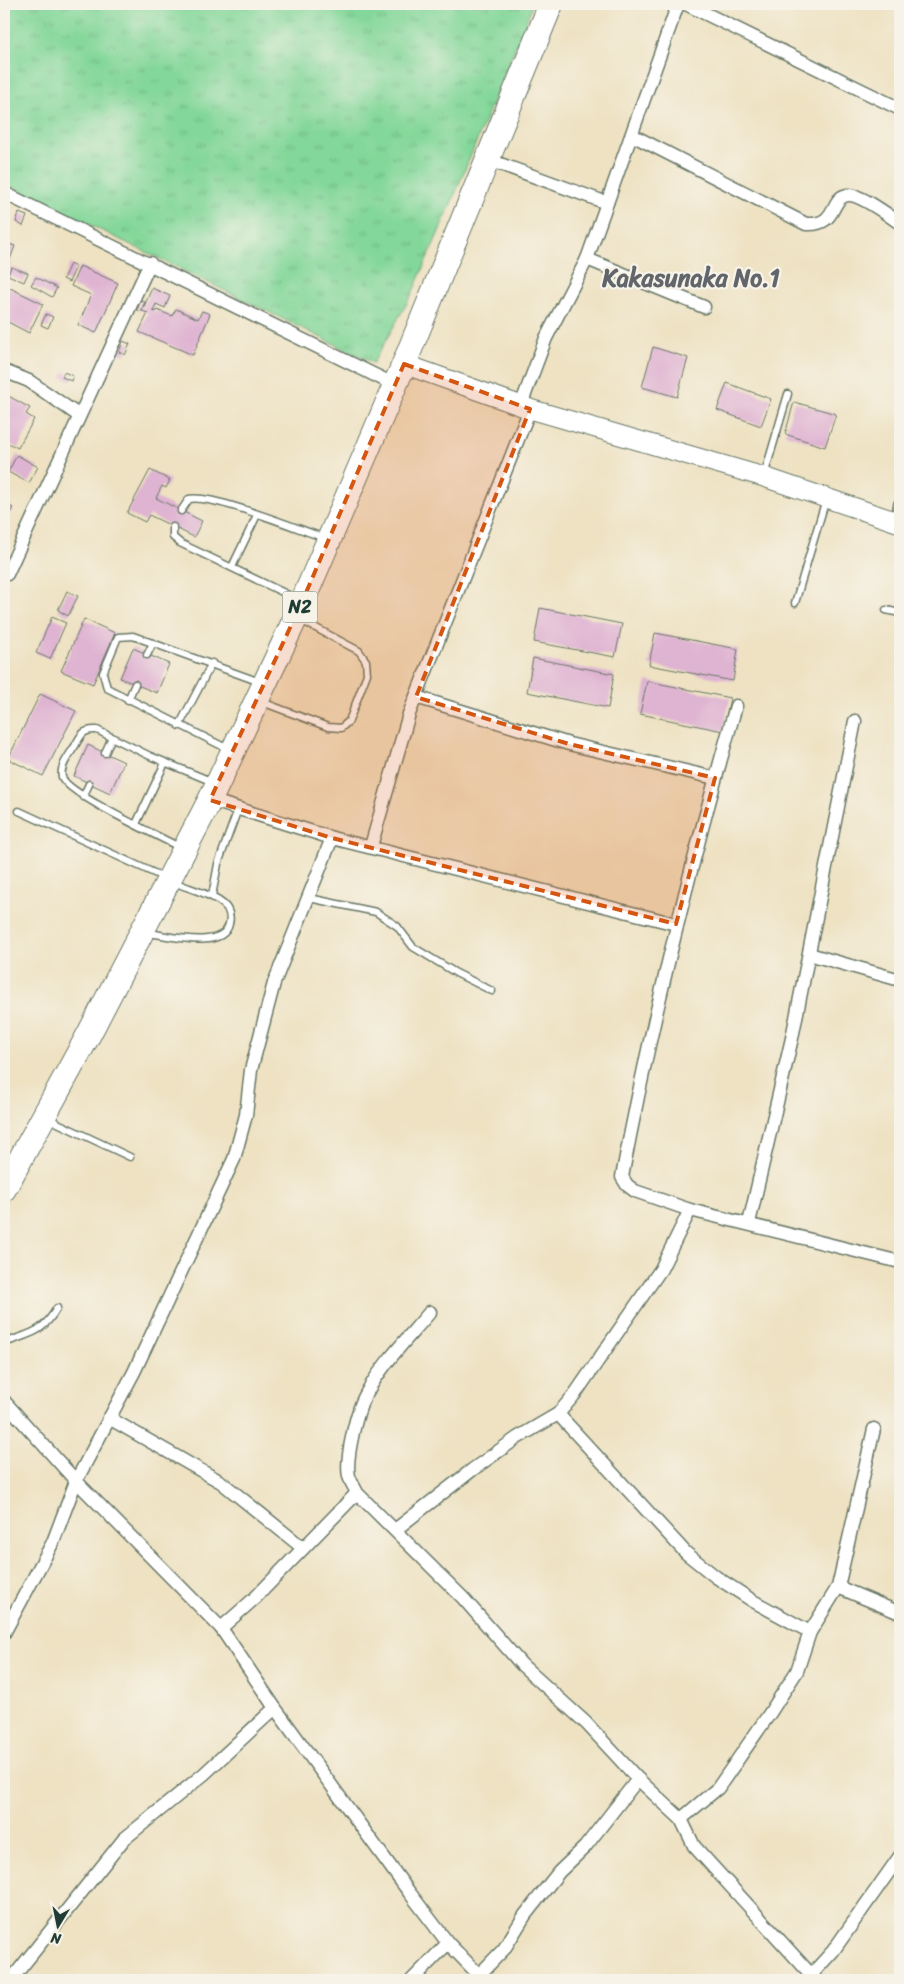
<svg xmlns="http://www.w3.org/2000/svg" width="904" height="1984" font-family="Sriracha,sans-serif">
<defs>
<pattern id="grass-tufts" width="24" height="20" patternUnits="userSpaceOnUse" patternTransform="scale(1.25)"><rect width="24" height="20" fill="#83d79a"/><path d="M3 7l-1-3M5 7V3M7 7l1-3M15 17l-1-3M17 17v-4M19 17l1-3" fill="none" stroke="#71b985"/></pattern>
</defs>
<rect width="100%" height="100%" fill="#f7f3e8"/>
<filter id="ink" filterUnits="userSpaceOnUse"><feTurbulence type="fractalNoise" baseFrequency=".02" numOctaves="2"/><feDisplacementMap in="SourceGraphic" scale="10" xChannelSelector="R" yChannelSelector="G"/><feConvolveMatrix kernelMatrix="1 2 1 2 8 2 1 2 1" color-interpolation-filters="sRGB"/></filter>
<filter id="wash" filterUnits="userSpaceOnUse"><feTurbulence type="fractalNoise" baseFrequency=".0096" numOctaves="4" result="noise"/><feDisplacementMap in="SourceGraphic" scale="20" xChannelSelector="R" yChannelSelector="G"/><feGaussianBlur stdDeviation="1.12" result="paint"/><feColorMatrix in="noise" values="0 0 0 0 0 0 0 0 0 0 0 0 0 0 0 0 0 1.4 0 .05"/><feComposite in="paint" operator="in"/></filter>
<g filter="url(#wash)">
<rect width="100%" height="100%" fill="#eee2c3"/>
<path fill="url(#grass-tufts)" stroke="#518a67" d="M4 4H533L448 211 411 296 373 363 4 183Z"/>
<g id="blocks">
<g fill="#dfb3d2">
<path d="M19 213 27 216 23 226 16 222Z"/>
<path d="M4 242 15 246 4 275Z"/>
<path d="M70 264 76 267 69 282 63 279Z"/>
<path d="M80 266 118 283 96 333 78 325 91 295 71 286Z"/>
<path d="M11 267 28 273 24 282 8 275Z"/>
<path d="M36 277 57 288 52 297 31 285Z"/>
<path d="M4 285 43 304 29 333 4 320Z"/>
<path d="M152 288 170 296 165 308 156 304 153 311 156 312 157 310 172 316 176 309 198 319 202 311 210 314 193 355 139 332 148 313 142 311Z"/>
<path d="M141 300 145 302 141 311 137 310Z"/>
<path d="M46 314 53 317 48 328 41 325Z"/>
<path d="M123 341 130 344 125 355 119 352Z"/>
<path d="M653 347 688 358 677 397 642 387Z"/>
<path d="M64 372 73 376 71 381 62 377Z"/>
<path d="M727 383 771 399 761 426 717 410Z"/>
<path d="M5 394 30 408 26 414 34 419 18 448 4 441Z"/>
<path d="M794 402 836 414 825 447 785 434Z"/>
<path d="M4 452 8 455 4 463Z"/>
<path d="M17 455 38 467 29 483 8 472Z"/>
<path d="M150 470 170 480 166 488 162 486 156 498 202 521 194 537 149 515 145 522 127 513Z"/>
<path d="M4 503 13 508 4 523Z"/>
<path d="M67 591 78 596 68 616 58 610Z"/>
<path d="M540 608 622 624 615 657 534 642Z"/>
<path d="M52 617 66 623 50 659 36 653Z"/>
<path d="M84 619 115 633 93 684 61 671Z"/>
<path d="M655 633 738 649 733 681 649 665Z"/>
<path d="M133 648 169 664 157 693 120 678Z"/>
<path d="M533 658 614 674 608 708 527 692Z"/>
<path d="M647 681 730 698 723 731 640 714Z"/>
<path d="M40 694 76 711 43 776 8 759Z"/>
<path d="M88 745 124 762 110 793 74 776Z"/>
</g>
</g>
</g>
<g filter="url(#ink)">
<use href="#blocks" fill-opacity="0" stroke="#677766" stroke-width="1"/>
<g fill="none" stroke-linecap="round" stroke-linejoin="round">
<defs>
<g id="lane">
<path d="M764 476 788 394"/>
<path d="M181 511 189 499C213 494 298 529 325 538"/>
<path d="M173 527V537L180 543 299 600"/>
<path d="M232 567 257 515"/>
<path d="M795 603 826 499"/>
<path d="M886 610 900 613"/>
<path d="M147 655 153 643"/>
<path d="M128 700 135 684"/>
<path d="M262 702 328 727 341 728 349 721 367 674 366 661 359 651 299 619"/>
<path d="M179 726 212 663"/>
<path d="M230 750 107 688 103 673 118 637 133 636 260 682"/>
<path d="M105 753 112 737"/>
<path d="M83 797 89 784"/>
<path d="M19 811 165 878"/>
<path d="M136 824 165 763"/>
<path d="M181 848C161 837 67 794 62 777 59 767 70 754 75 746 81 735 83 729 97 730L150 756 213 782"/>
<path d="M212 896 218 864 238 809"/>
<path d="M309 898 376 912 397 926 413 947 456 973 492 991"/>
<path d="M148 933C167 935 223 951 229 924 231 917 229 909 223 904 210 893 189 889 174 882"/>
<path d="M47 1118 130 1157"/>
<path d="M4 1343C30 1333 42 1334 57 1308"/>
</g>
<g id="street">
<path d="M678 4 587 259 704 307"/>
<path d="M686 4 900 109"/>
<path d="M632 135 806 224C839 226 829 197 848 195 861 194 889 216 900 223"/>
<path d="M489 160 607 203"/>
<path d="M4 193 395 385"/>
<path d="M4 371 29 381 78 415"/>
<path d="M521 405 546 338 587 259"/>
<path d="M897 522 900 505"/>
<path d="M4 573 7 574 150 263"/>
<path d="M416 697 569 744 715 778"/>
<path d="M736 706C691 862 652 1018 622 1177L627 1185 635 1191 690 1210 900 1262"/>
<path d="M210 800 332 838 676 924"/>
<path d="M371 846 409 714 530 409"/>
<path d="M809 954 900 980"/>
<path d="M749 1223 792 1038 855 721"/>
<path d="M430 1312C408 1338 382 1364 366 1394 357 1409 345 1459 349 1476 350 1481 355 1488 357 1493L463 1598 522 1665 586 1723 638 1779 681 1819 694 1846 816 1980"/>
<path d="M4 1401 76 1481 221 1628 275 1708 409 1892 448 1943 484 1980"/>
<path d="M558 1414 686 1553 716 1577 753 1601 810 1632"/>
<path d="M109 1418 221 1482 303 1548"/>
<path d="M395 1530 472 1470 517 1438 558 1414 575 1394 661 1269 690 1210"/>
<path d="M838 1587 874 1429"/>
<path d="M221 1628 255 1598 357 1493"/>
<path d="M4 1633 53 1542 76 1481 134 1372 234 1159 246 1115 251 1070 274 983 332 838"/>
<path d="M681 1819 718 1788 770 1713 797 1671 810 1632 838 1587 900 1613"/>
<path d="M812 1974 833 1951 900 1856"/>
<path d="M479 1975 504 1949 525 1915 559 1872 585 1847 638 1779"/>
<path d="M11 1980 124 1839 204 1774 275 1708"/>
<path d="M412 1980 448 1943"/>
</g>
<path id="secondary" d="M404 364 530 409 764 477 900 523"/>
<path id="highway" d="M4 1189 89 1034 210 800 296 617 404 364 551 4"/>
</defs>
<use href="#lane" stroke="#677766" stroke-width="9"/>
<use href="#street" stroke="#677766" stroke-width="15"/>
<use href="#secondary" stroke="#677766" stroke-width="21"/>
<use href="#highway" stroke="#677766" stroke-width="26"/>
<use href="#lane" stroke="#fff" stroke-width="6"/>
<use href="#street" stroke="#fff" stroke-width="12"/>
<use href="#secondary" stroke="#fff" stroke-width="19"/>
<use href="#highway" stroke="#fff" stroke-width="24"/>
</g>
</g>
<path fill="#d45610" fill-opacity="0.2" stroke="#d45610" stroke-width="4" stroke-dasharray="10 6" stroke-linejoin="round" d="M404 364 530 409 416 697 569 744 715 778 676 924 332 838 210 800 302 602Z"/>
<g text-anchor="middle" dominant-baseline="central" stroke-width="4.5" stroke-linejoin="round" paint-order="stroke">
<rect fill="#f7f3e8" stroke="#60746a" stroke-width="1" x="282.5" y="591.5" width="35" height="31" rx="4"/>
<g font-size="18" font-weight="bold" fill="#1f3d34">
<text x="300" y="607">N2</text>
</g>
<g font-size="24" font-weight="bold" fill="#62666b" stroke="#f7f3e8">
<text x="691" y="278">Kakasunaka No.1</text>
</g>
</g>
<rect width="904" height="1984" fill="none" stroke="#f7f3e8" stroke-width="20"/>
<g transform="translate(58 1926) rotate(190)" stroke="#f7f3e8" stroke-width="4" paint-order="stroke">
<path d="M0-4L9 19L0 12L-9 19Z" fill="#1f3d34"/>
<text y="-8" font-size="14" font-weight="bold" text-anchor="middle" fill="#1f3d34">N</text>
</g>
</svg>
